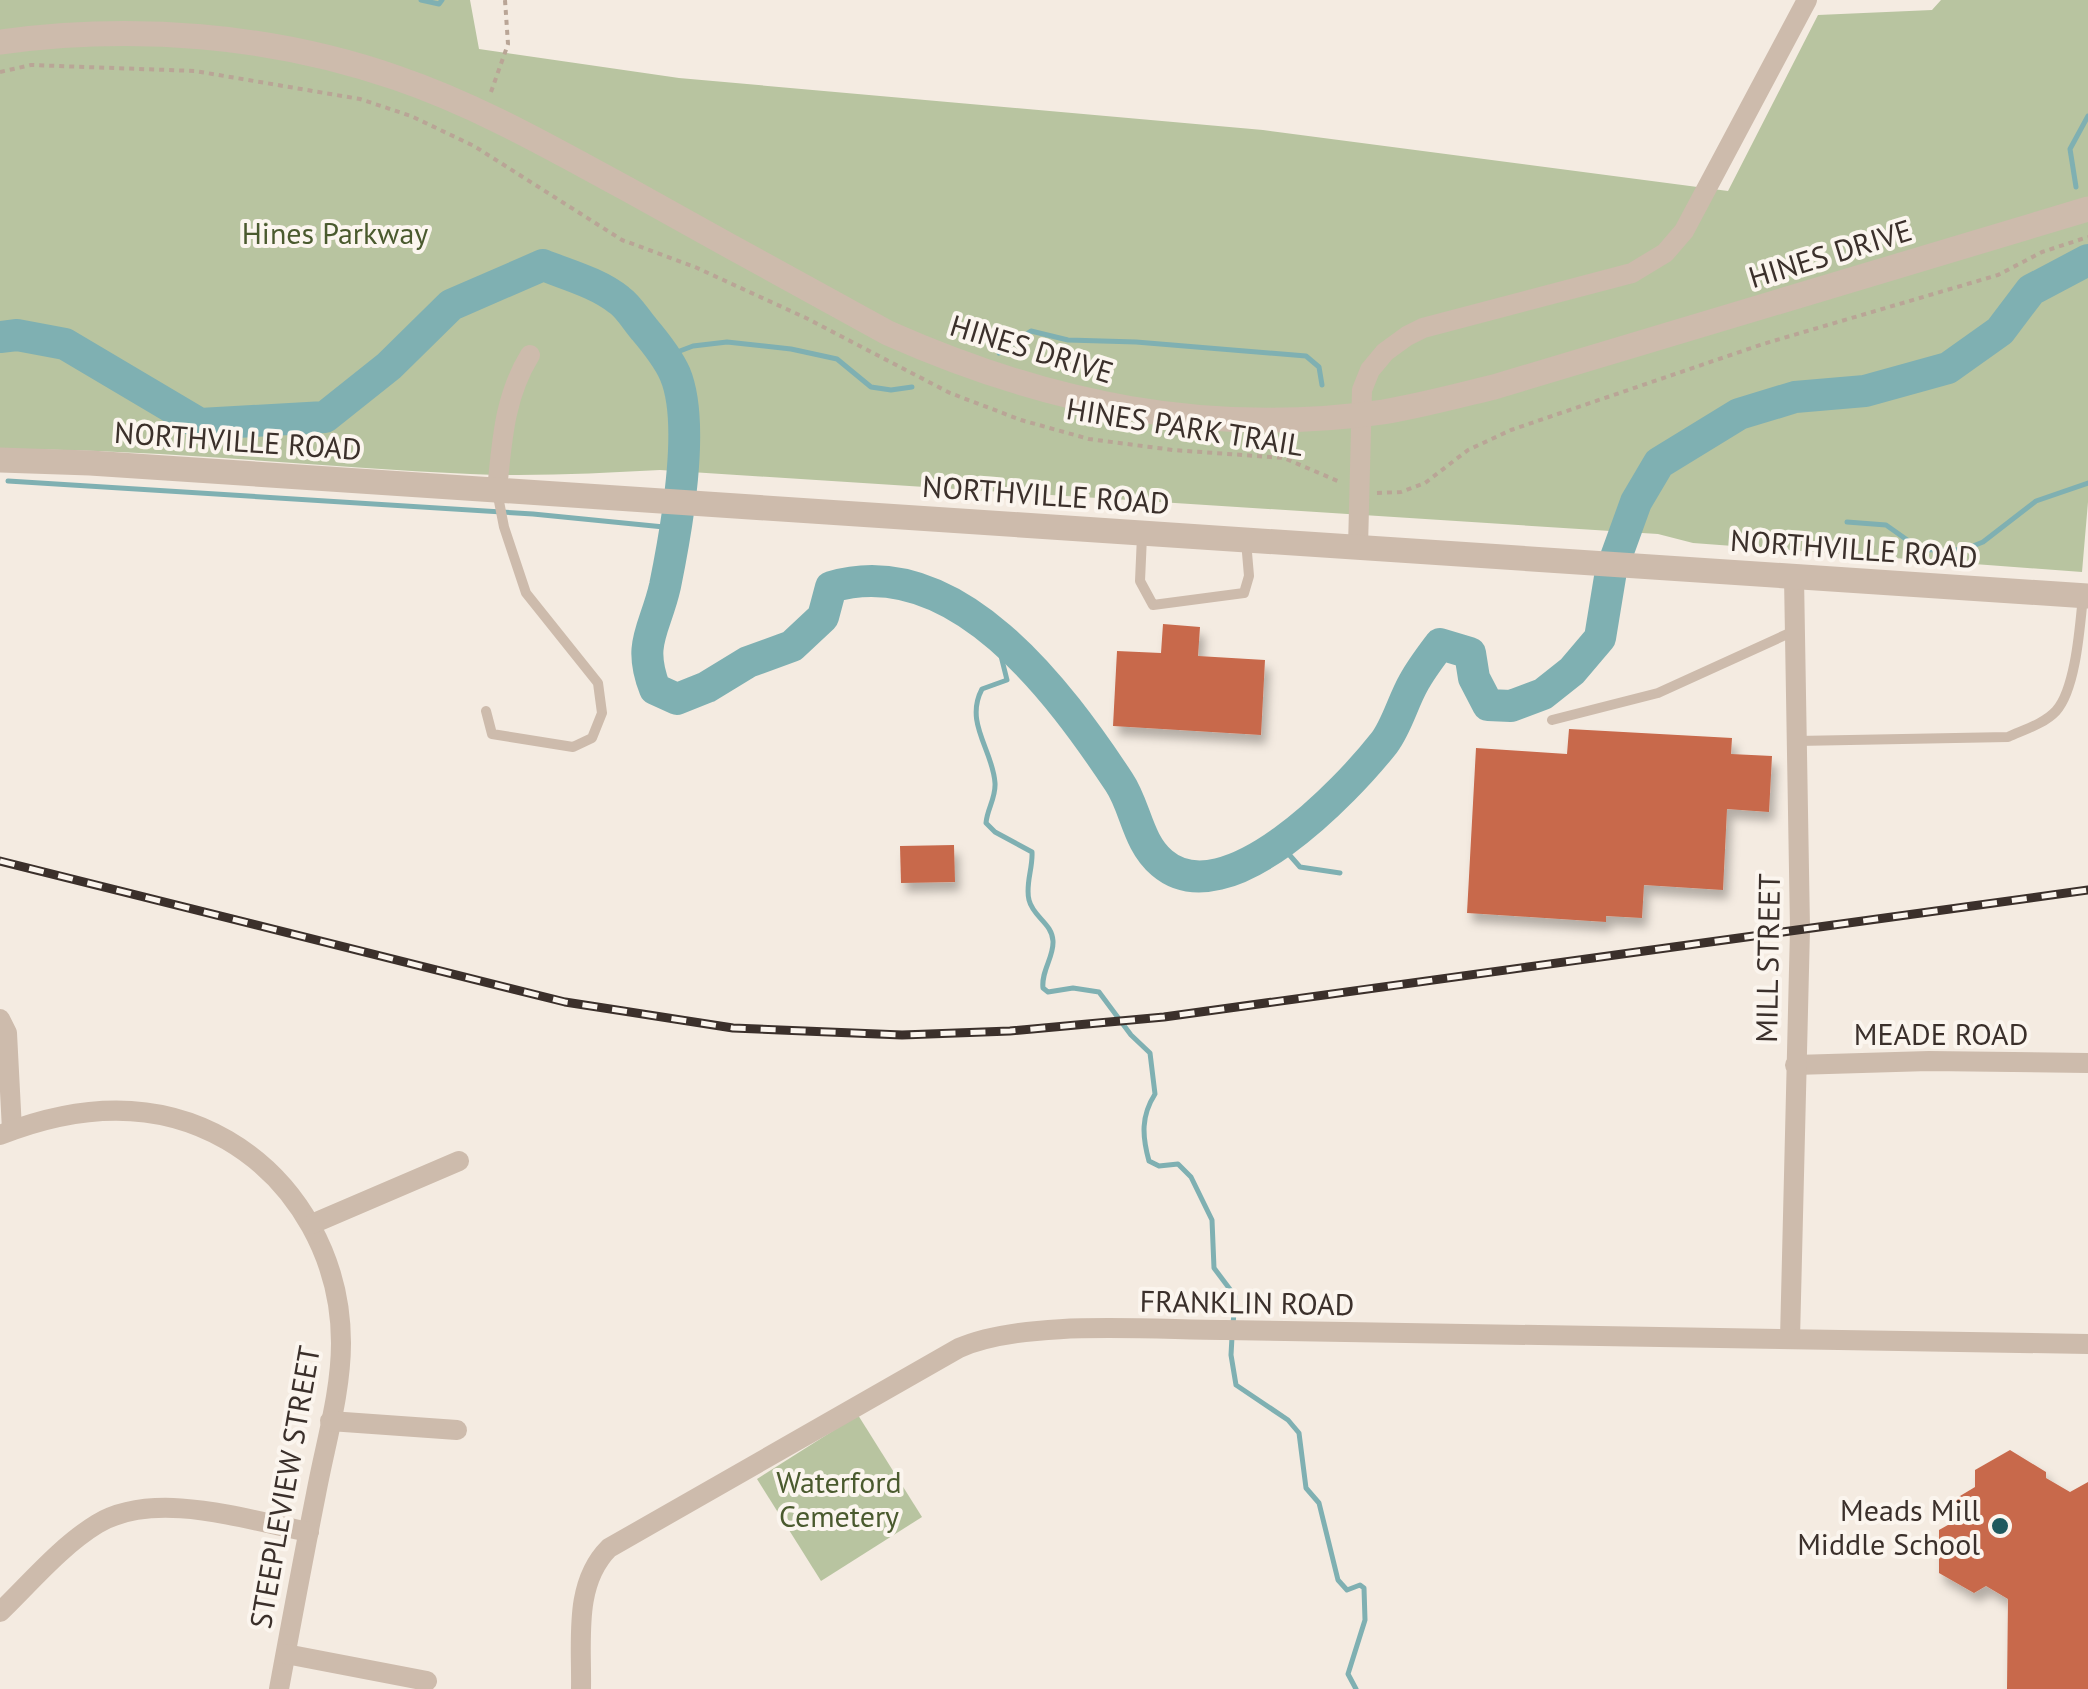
<svg xmlns="http://www.w3.org/2000/svg" width="2088" height="1689" font-family="'PT Sans',sans-serif">
<defs>
<filter id="shadow"><feDropShadow dx="5" dy="9" stdDeviation="5" flood-color="#0004"/></filter>
</defs>
<rect width="100%" height="100%" fill="#f4ebe1"/>
<g fill="#b8c4a0">
<path d="M0 0H470L479 49 679 78 1263 130 1728 191 1818 15 1932 10 1941 0H2088V502L2082 572 1693 543 1658 534 660 470C597 473 534 477 470 474 313 467 158 449 0 449Z"/>
<path d="M858 1415 922 1517 821 1581 757 1479Z"/>
</g>
<g fill="none" stroke-linecap="round" stroke-linejoin="round">
<g stroke="#7fb0b2" stroke-width="5">
<path d="M421 0 439 4 442 0"/>
<path d="M2076 187 2070 149 2088 116"/>
<path d="M999 353 1031 331 1068 340 1136 342 1306 356 1319 367 1322 385"/>
<path d="M664 357 693 346 727 342 791 349 837 359 871 387 891 390 912 387"/>
<path d="M8 481 533 514 674 528"/>
<path d="M1847 522 1886 525 1920 549 1948 551 1968 548 1983 542 2036 501 2088 483"/>
<path d="M995 632 1007 680 982 689C964 723 993 750 995 783 996 798 987 809 986 823L995 832 1032 852C1033 868 1025 885 1029 900 1033 917 1052 923 1053 941 1054 957 1041 971 1043 988L1048 992 1073 988 1099 992 1131 1035 1150 1053 1155 1094C1141 1116 1142 1136 1149 1161L1159 1166 1178 1164 1191 1177 1212 1220 1214 1268 1235 1296 1233 1326"/>
<path d="M1279 843 1300 867 1340 873"/>
<path d="M1232 1337 1231 1355 1236 1385 1288 1420 1299 1433 1306 1488 1319 1503 1338 1580 1347 1590 1360 1585 1364 1588 1365 1620 1348 1674 1356 1689"/>
</g>
<path stroke="#7fb0b2" stroke-width="32" d="M0 337 17 335 65 344 200 424 325 417 389 366 451 305 543 265C568 275 598 283 619 300 629 307 636 320 644 329 655 342 668 358 675 374 696 424 676 532 665 586 655 630 637 643 655 689L677 699 707 687 748 662 792 646 823 617 831 587C956 550 1060 693 1119 782 1136 807 1137 842 1162 863 1226 918 1347 790 1384 743 1397 726 1403 701 1414 682 1421 669 1431 656 1440 644L1470 653 1474 678 1488 705 1511 706 1543 694 1572 671 1600 638 1611 571 1636 502 1659 463 1739 414 1795 397 1865 391 1948 368 2000 331 2031 290 2088 260"/>
</g>
<g fill="#c8694b" filter="url(#shadow)">
<path d="M1163 624 1200 627 1198 656 1265 660 1261 735 1113 726 1117 651 1161 653Z"/>
<path d="M1569 729 1732 738 1731 754 1772 756 1769 812 1727 809 1723 890 1644 885 1642 918 1606 916V922L1467 913 1476 748 1567 754Z"/>
<path d="M954 845 955 882 901 883 900 846Z"/>
<path d="M2010 1450 2046 1472V1478L2070 1492 2088 1482V1689H2007L2008 1599 1986 1586 1974 1593 1939 1573V1530L1955 1521V1499L1975 1487V1470Z"/>
</g>
<g fill="none" stroke-linecap="round" stroke-linejoin="round">
<g stroke="#b9a596" stroke-width="4" stroke-dasharray="5 5" stroke-linecap="butt">
<path d="M0 72 31 65 195 71 360 99 411 116 474 146 622 240 695 267 806 318 950 393 1021 420 1089 439 1173 450 1284 458 1340 482"/>
<path d="M491 92 508 44 505 0"/>
<path d="M1377 493 1401 492 1425 483 1468 450 1511 430 1763 344 1998 275 2042 252 2088 237"/>
</g>
<g stroke="#cdbbac" stroke-width="10">
<path d="M1142 536 1140 581 1153 605 1244 593 1249 576 1246 541"/>
<path d="M486 711 492 734 573 747 592 738 602 713 598 683 526 593 504 527 497 491"/>
<path d="M1552 720 1658 693 1794 631"/>
<path d="M1797 741 2008 737C2023 730 2044 724 2056 711 2076 689 2080 625 2083 596"/>
</g>
<g stroke="#cdbbac" stroke-width="20">
<path d="M497 490C502 442 504 397 530 355"/>
<path d="M1358 547 1362 390 1370 370 1385 352 1407 336 1423 328 1632 273 1665 253 1684 231 1807 0"/>
<path d="M0 1019 7 1033 12 1130"/>
<path d="M1795 1065 1929 1061 2088 1063"/>
<path d="M0 1135C76 1105 154 1098 227 1140 299 1182 341 1261 341 1343 341 1393 325 1445 316 1494 303 1559 291 1624 279 1689"/>
<path d="M312 1224 459 1161"/>
<path d="M1790 1339 1800 929 1794 577"/>
<path d="M330 1421 457 1430"/>
<path d="M0 1612C30 1583 61 1546 97 1524 155 1489 246 1520 309 1532"/>
<path d="M286 1654 427 1681"/>
<path d="M581 1689C582 1641 573 1584 609 1548L959 1348C1025 1319 1151 1330 1225 1330L2088 1344"/>
</g>
<g stroke="#cdbbac" stroke-width="25">
<path d="M0 42C133 24 270 34 397 78 479 106 553 149 629 190 715 238 802 286 888 333 1048 404 1208 437 1383 412 1420 406 1457 396 1494 387L2088 209"/>
<path d="M0 460 90 463 2088 596"/>
</g>
<defs>
<path id="rail" d="M0 861 565 1002 733 1028 902 1035 1010 1031 1164 1017 2088 890"/>
</defs>
<use href="#rail" stroke="#3b302b" stroke-width="9"/>
<use href="#rail" stroke="#fbf5ee" stroke-width="5" stroke-dasharray="15" stroke-linecap="butt"/>
</g>
<circle fill="#1f5a5e" stroke="#fbf5ee" stroke-width="4" cx="2000" cy="1526" r="10"/>
<g text-anchor="middle" dominant-baseline="central" stroke-width="8" stroke-linejoin="round" paint-order="stroke">
<g font-size="30" fill="#4a5a2e" stroke="#fbf5ee">
<text x="335" y="232">Hines Parkway</text>
<text x="839" y="1481">Waterford<tspan x="839" dy="34">Cemetery</tspan></text>
</g>
<g font-size="30" fill="#3b302b" stroke="#fbf5ee">
<text transform="translate(1830 253) rotate(-17)">HINES DRIVE</text>
<text transform="translate(1032 348) rotate(17)">HINES DRIVE</text>
<text transform="translate(1185 426) rotate(9)">HINES PARK TRAIL</text>
<text transform="translate(238 440) rotate(4)">NORTHVILLE ROAD</text>
<text transform="translate(1046 494) rotate(4)">NORTHVILLE ROAD</text>
<text transform="translate(1854 548) rotate(4)">NORTHVILLE ROAD</text>
<text transform="translate(1767 958) rotate(-89)">MILL STREET</text>
<text x="1941" y="1033">MEADE ROAD</text>
<text transform="translate(1247 1302) rotate(1)">FRANKLIN ROAD</text>
<text transform="translate(284 1487) rotate(-80)">STEEPLEVIEW STREET</text>
</g>
<g font-size="30" fill="#3b302b" stroke="#fbf5ee" text-anchor="end">
<text x="1980" y="1509">Meads Mill<tspan x="1980" dy="34">Middle School</tspan></text>
</g>
</g>
</svg>
